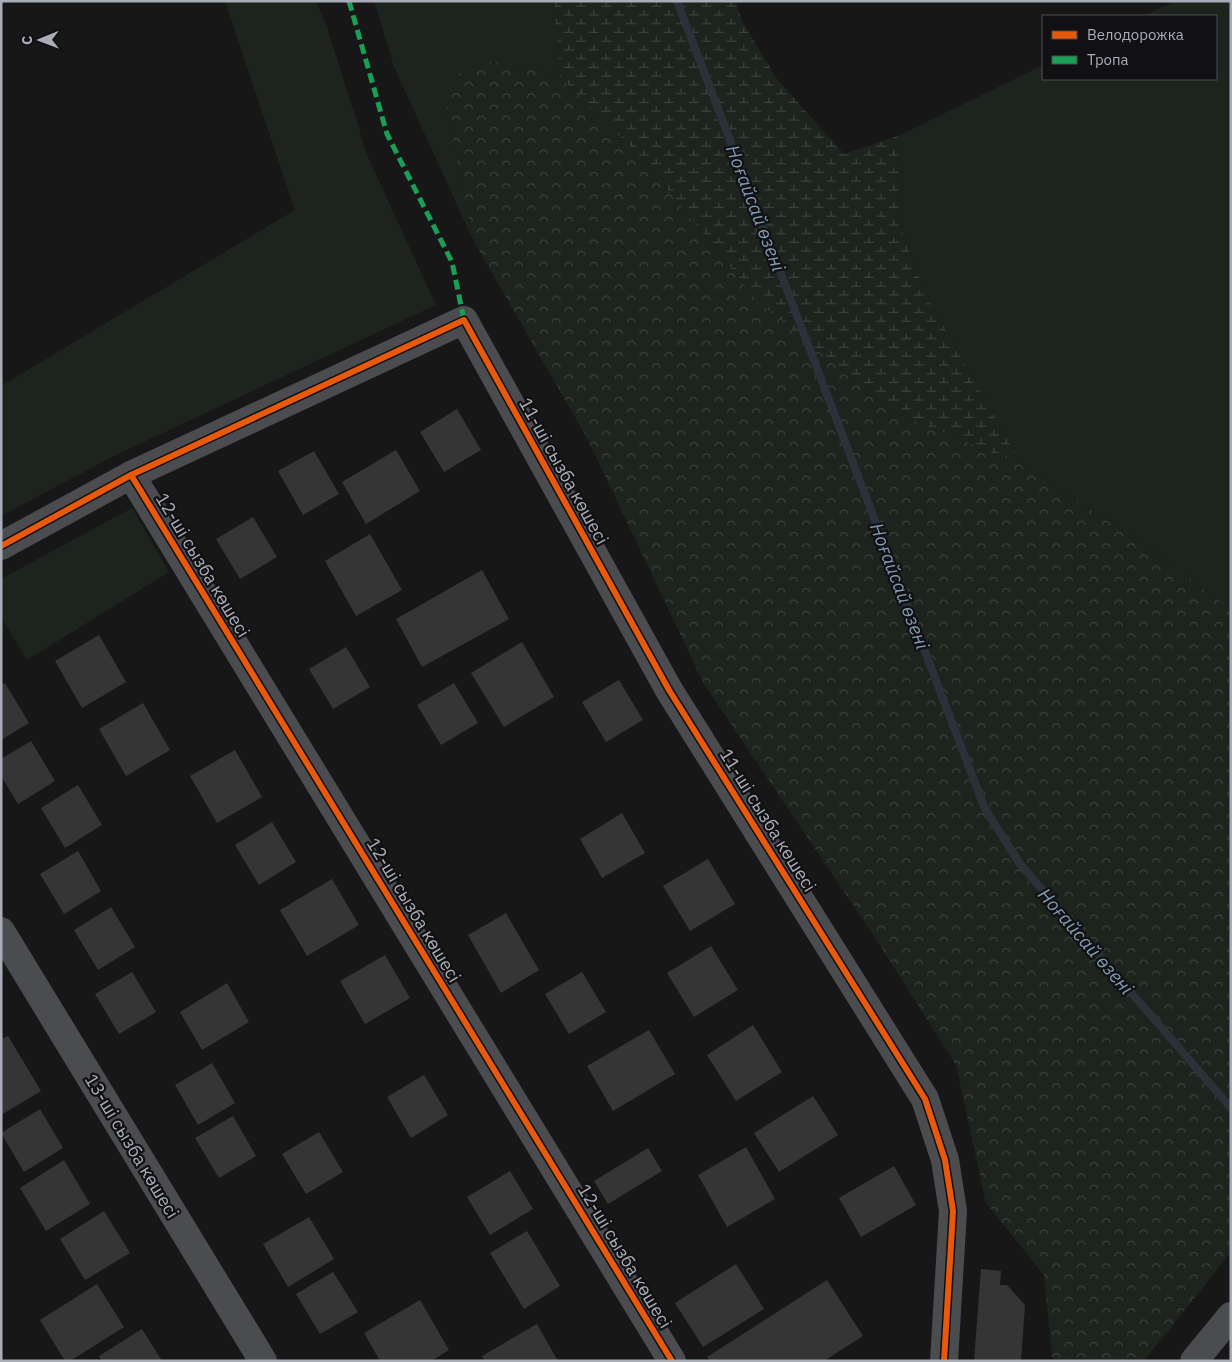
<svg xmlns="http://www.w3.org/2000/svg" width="1232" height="1362" font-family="'IBM Plex Sans',sans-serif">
<defs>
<pattern id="forest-crowns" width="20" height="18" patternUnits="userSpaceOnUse" patternTransform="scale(1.25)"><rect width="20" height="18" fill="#1d241e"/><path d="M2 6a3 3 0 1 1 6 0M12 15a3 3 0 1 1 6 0" fill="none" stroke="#3b413d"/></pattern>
<pattern id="wetland-marsh" width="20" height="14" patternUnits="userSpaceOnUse" patternTransform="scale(1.25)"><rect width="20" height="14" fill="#1d241e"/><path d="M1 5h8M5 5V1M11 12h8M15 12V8" fill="none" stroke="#3b413d"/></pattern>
</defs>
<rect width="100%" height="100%" fill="#171717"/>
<g fill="#1d241e">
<path d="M225 1H316L328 30 368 157 436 305 116 455 1 516V386L295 210Z"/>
<path d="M374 1H554L560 77 514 64 447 110 474 242 394 67Z"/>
<path d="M1175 1H1231V609L1149 548 1022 465 924 291 902 231 898 136 1043 65V79H1216V16H1144Z"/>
<path d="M132 508 169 572 27 660 1 617V579Z"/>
</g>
<path fill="url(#forest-crowns)" d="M478 60 514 64 560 77 643 159 757 300 891 411 1022 465 1149 548 1231 609V1252L1144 1361H1058L1052 1357 1044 1275 986 1203 956 1065 874 936 704 684 586 436 474 242 447 110 451 79Z"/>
<path fill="url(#wetland-marsh)" d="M554 1H736L742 21 777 79 844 154 898 136 902 231 924 291 1022 465 891 411 757 300 643 159 560 77Z"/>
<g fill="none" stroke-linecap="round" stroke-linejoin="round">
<path stroke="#2a3239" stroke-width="8" d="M677 1 985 809 1020 864 1231 1108"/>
</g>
<g fill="#353536">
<path d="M457 409 481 450 444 472 420 432Z"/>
<path d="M396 450 420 491 366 524 342 482Z"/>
<path d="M314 451 339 494 303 515 278 471Z"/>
<path d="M253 517 277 557 240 579 216 539Z"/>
<path d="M370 534 402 590 356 616 325 561Z"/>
<path d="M482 570 509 619 422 667 396 619Z"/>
<path d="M99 635 126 682 82 708 55 661Z"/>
<path d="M522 642 554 697 504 727 471 673Z"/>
<path d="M346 647 370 687 333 709 309 669Z"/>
<path d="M619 680 643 720 606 742 582 702Z"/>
<path d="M5 683 29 723 1 740V685Z"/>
<path d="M454 683 478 723 441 745 417 705Z"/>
<path d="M143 703 170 750 126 776 99 729Z"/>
<path d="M31 741 55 781 18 804 1 776V759Z"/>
<path d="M235 750 262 797 217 823 190 776Z"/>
<path d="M78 785 102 825 65 848 41 808Z"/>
<path d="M622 813 645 853 602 878 580 839Z"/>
<path d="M272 822 296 862 259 885 235 845Z"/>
<path d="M78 851 101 891 64 914 40 874Z"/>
<path d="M708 859 735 904 690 931 663 886Z"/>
<path d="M332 879 359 925 307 956 280 910Z"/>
<path d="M111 907 135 947 98 970 74 930Z"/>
<path d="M506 913 539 970 501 993 468 935Z"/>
<path d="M711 946 738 990 694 1017 667 973Z"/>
<path d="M385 955 410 998 365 1024 340 981Z"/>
<path d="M132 972 156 1012 119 1034 95 994Z"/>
<path d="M582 972 606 1012 569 1034 545 994Z"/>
<path d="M227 983 249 1022 202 1050 180 1012Z"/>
<path d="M753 1025 782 1072 736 1101 707 1055Z"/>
<path d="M649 1030 675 1074 613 1111 587 1066Z"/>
<path d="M8 1036 41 1091 1 1115V1039Z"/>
<path d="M212 1063 235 1103 198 1125 175 1085Z"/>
<path d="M424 1075 448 1115 411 1138 387 1097Z"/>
<path d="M813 1096 838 1135 779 1172 754 1133Z"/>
<path d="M40 1109 63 1148 24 1172 1 1133Z"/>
<path d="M233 1116 256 1156 219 1178 195 1138Z"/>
<path d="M319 1132 343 1172 306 1194 282 1154Z"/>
<path d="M746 1147 775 1199 727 1227 698 1175Z"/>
<path d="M648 1148 662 1171 608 1204 594 1181Z"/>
<path d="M64 1160 90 1204 46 1231 20 1188Z"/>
<path d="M894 1166 916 1205 861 1237 839 1198Z"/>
<path d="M510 1171 533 1209 490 1235 467 1197Z"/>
<path d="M104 1211 130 1253 85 1280 60 1239Z"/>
<path d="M309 1217 334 1259 288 1287 263 1244Z"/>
<path d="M527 1231 560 1286 524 1309 490 1253Z"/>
<path d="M736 1264 764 1309 703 1347 675 1303Z"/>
<path d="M981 1269 1001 1271 1000 1285H1007L1025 1305 1021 1361H974Z"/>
<path d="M333 1272 358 1312 320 1334 296 1294Z"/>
<path d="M827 1280 863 1336 824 1361H710L707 1357Z"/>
<path d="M97 1284 124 1327 70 1361H65L40 1320Z"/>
<path d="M420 1300 449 1350 431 1361H380L364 1333Z"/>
<path d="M537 1324 558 1361H485L482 1356Z"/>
<path d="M142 1329 162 1361H102L99 1356Z"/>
</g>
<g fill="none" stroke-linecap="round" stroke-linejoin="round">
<g stroke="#4b4c50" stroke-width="28">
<path d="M131 475 672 1361"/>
<path d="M1 546 131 475 464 320 669 690 925 1099 945 1160 953 1211 944 1361"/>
<path d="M1 931 263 1361"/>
<path d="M1194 1361 1231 1316"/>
</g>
<path stroke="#1a9f57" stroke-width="5" stroke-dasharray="10 5" stroke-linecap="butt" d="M349 1 387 134 452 262 464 320"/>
<defs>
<g id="cycleway">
<path d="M131 475 672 1361"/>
<path d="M1 546 131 475 464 320 669 690 925 1099 945 1160 953 1211 944 1361"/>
</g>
</defs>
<use href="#cycleway" stroke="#111113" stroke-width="9"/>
<use href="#cycleway" stroke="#e8590c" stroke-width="6"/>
</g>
<g text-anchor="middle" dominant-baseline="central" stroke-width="4.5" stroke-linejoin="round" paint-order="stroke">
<g font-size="18" fill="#a8adb8" stroke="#111113">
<text transform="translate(564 471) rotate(61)">11-ші сызба көшесі</text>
<text transform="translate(203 565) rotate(59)">12-ші сызба көшесі</text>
<text transform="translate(768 820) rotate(58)">11-ші сызба көшесі</text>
<text transform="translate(414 910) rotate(59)">12-ші сызба көшесі</text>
<text transform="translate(132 1146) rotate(59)">13-ші сызба көшесі</text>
<text transform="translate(625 1256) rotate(59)">12-ші сызба көшесі</text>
</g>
<g font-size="19" font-style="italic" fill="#7f9bb3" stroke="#111113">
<text transform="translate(756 208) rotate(69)">Ноғайсай өзені</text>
<text transform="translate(900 586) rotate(69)">Ноғайсай өзені</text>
<text transform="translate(1086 941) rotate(49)">Ноғайсай өзені</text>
</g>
</g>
<rect width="1232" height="1362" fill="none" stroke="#a8adb8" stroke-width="5"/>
<rect x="1042" y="15" width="175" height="65" fill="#111113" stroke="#4d4f55"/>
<rect x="1052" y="31" width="25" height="8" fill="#e8590c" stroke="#4d4f55"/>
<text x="1087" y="40" font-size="15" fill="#a8adb8">Велодорожка</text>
<rect x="1052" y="56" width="25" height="8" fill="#1a9f57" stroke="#4d4f55"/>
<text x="1087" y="65" font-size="15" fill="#a8adb8">Тропа</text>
<g transform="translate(40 40) rotate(269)" stroke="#111113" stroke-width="4" paint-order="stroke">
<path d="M0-4L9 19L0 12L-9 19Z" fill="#a8adb8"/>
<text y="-8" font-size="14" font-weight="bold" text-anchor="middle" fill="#a8adb8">С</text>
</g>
</svg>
